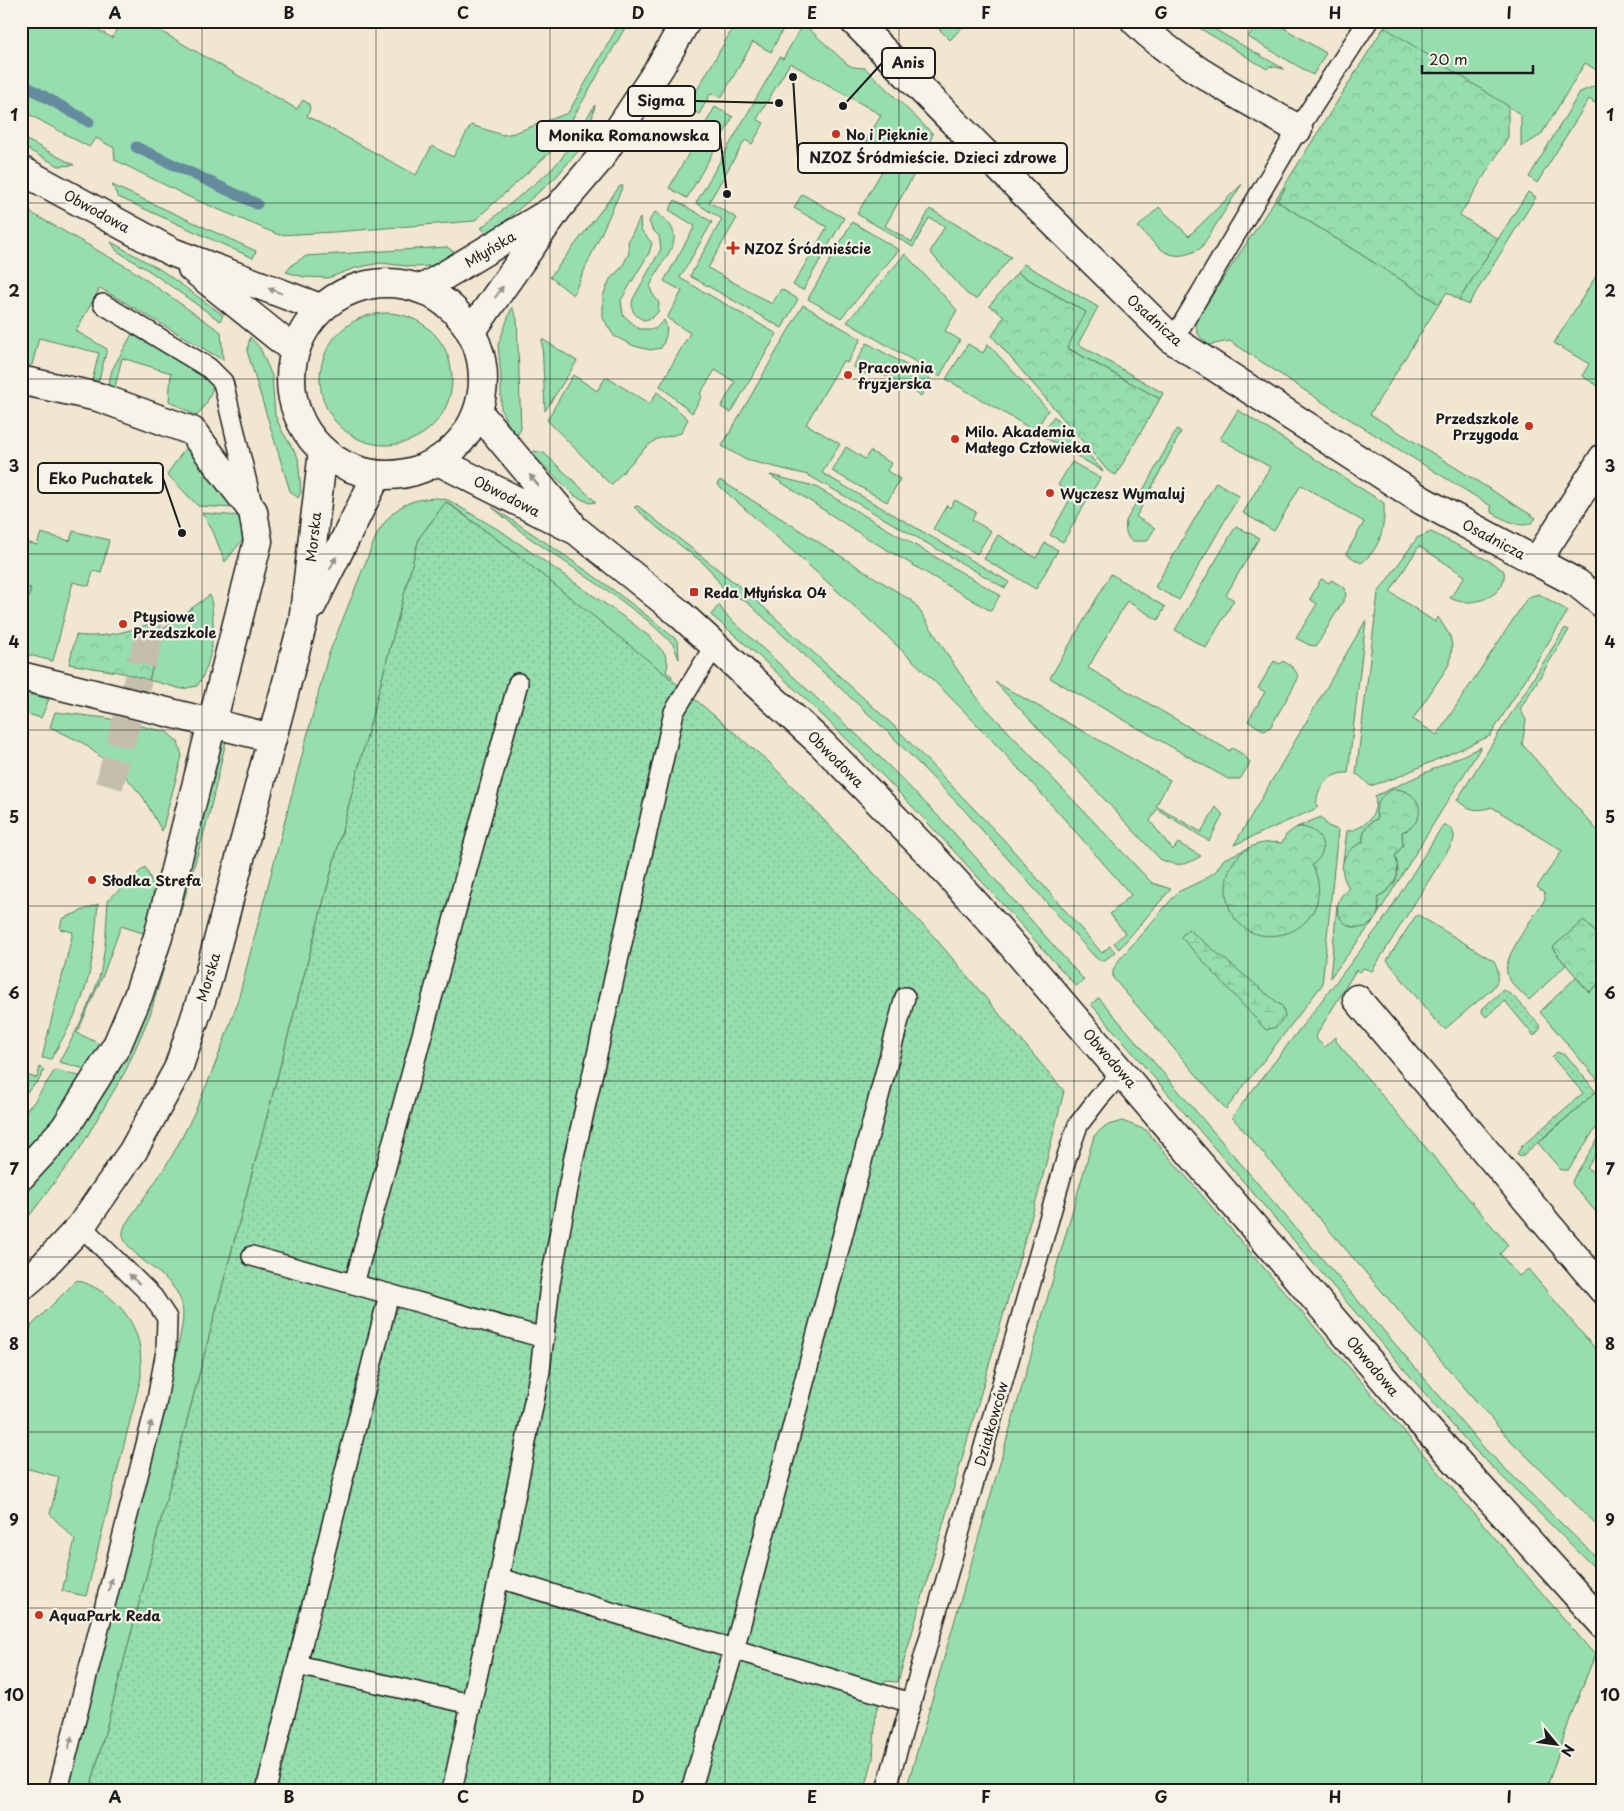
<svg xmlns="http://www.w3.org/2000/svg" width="1624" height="1811" font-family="'Playpen Sans',sans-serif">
<defs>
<pattern id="forest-crowns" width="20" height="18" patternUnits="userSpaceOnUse" patternTransform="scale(1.25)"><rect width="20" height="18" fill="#96dead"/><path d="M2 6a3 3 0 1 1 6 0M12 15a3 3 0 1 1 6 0" fill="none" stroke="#81be94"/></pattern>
<pattern id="wetland-marsh" width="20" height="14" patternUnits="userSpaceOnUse" patternTransform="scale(1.25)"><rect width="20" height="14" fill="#96dead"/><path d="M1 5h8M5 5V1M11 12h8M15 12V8" fill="none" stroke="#81be94"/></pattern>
<pattern id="garden-dots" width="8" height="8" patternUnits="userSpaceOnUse" patternTransform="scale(1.25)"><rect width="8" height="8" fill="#96dead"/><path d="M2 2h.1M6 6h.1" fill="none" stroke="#81be94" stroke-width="1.8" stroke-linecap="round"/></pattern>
</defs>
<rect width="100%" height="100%" fill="#f1e6d0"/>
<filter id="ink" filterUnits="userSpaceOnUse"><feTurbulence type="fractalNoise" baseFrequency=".02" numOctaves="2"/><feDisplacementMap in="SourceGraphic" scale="10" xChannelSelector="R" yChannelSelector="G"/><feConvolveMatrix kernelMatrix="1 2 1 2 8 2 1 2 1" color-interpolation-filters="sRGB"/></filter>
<g filter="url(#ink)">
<g fill="#96dead" stroke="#597d64">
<path d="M21 21H83L112 38 121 21H149L148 24 297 109 303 100 309 104 310 109 307 116 416 175 432 146 453 157 471 125 503 135 514 133 568 113 621 21H629L556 147 474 221 334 232 279 235 189 197 115 160 114 148 96 138 89 147 21 110Z"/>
<path d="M737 21H787L771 52 753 42 721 98 711 93 699 114 691 109 689 104Z"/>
<path d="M931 21H968L950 40Z"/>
<path d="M1188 21H1214V29L1284 69 1270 66 1267 69Z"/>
<path d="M1258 21H1272L1326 53 1313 75 1248 37Z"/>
<path d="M1389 21H1603V74L1585 63 1541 135 1521 147V115L1508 106 1493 114 1377 40Z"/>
<path d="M801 27H807L847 64 853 67 865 68 933 134 929 143 931 144 885 226 912 242 930 209 1011 257 976 299 967 294 930 252 945 226 929 218 913 247 857 214 889 159 864 145 881 115 790 63 757 119 764 123 752 144 745 140 709 202 737 218 708 268 772 304 781 289 798 299 782 328 690 276 722 219 696 203 780 57 783 59Z"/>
<path d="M1600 84 1603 85V90L1595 103 1589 99 1537 183 1529 177 1580 92Z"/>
<path d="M595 105 587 141 555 178 489 235 481 228 550 171 561 159Z"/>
<path d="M715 107 733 117 687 198 669 188Z"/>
<path d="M21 137 74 165 59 166 21 146Z"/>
<path d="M1242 184 1201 248C1170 266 1159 248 1138 227L1159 207 1189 236Z"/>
<path d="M112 185 256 251 253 258 118 197Z"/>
<path d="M620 186H623L573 295 550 277Z"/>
<path d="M1283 188 1285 189 1277 201 1439 304 1370 414 1536 518C1527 534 1502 518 1491 512V506L1333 409 1230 341 1209 345C1198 336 1194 331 1197 318Z"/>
<path d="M1528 192 1536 197 1468 305 1459 300Z"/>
<path d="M802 194 844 218 803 290 793 285 827 227 794 208Z"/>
<path d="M675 200 712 222 680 278 777 334 731 413 721 407 735 382 715 370 700 394 702 396 692 413 660 386 690 333 667 318 682 291 664 281 695 226 669 210Z"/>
<path d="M21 207 132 270 221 332 223 360 100 288 76 331 107 349 98 383 92 381 99 353 39 338 32 365 21 367Z"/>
<path d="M655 212C696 238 660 256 650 287L652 293 659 303 658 312 652 318 644 320C634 316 630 310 633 299L661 249 659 236 652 229 649 221Z"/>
<path d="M640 218 641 230 652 243 649 253 621 300 623 315 639 329H655L664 320C669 331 666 338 661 348L650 350 634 346 614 336 603 318V296L610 279 622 267 629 253 628 242Z"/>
<path d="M852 222 899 250 841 318 808 299Z"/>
<path d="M111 242 161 270 223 315 220 321 151 272 117 251Z"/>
<path d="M447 247 459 256 443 264 430 266 415 267 380 263 355 268 328 278 304 277 286 272 293 264 306 256Z"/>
<path d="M905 254 957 310 945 331 960 340 940 376 847 322Z"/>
<path d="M1024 264 1098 307 1078 344 1163 393 1160 399 1066 347 1086 312 1017 273Z"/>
<path d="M1603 265V389L1582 376 1589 364 1554 343Z"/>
<path d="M803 305 861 339 847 363 843 361 806 424 840 444 822 473 1009 582 1005 588 808 475 746 460 722 446Z"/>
<path d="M512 307 517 319 521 429 517 435 508 424 501 410V376L498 345Z"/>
<circle cx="386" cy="379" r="66"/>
<path d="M132 334 204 375 213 387 207 402 197 416 169 401 171 373 122 358 115 387 108 386 112 370Z"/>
<path d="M250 337 260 348 272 376 275 415 282 431 298 457 301 492 298 498 290 491 247 351Z"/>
<path d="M542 339 577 361 545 411Z"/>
<path d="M867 343 931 379 921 396 873 368 868 375 853 367Z"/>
<path d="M968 344 983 353 988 344 1048 410 1035 431 946 379Z"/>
<path d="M573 375 597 391 606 377 650 404 657 392 688 419 681 433 657 439 645 448 611 485 547 420Z"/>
<path d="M1238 410 1384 503C1385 526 1381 549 1361 563L1346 554 1364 522 1301 485 1274 531 1243 513 1270 467 1220 439Z"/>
<path d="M1054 416 1103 471 1041 435Z"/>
<path d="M1177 429 1181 432 1136 517 1155 528 1147 541H1131C1125 534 1125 529 1126 521Z"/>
<path d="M188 445 235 508 198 506 167 474Z"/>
<path d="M846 447 865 459 870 451 891 463 887 471 900 479 887 502 832 471Z"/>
<path d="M534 451 544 453 596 502 590 503 575 496 532 454Z"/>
<path d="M1072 462 1100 478 1063 542 1050 535 1073 494 1058 485Z"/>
<path d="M770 475 814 486 1000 595 991 611 862 535Z"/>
<path d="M720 480 912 601 918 608 956 668 981 703 1152 883 1171 889 1119 949 1114 943 1125 933 1110 914 1131 895C1071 826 1011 758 946 693 873 620 794 553 717 484Z"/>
<path d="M1216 482 1239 496 1179 600 1155 587Z"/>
<path d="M437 498 448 500 504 533 628 620 650 637 665 654 668 664 666 672 672 676 671 679 506 546 447 502 419 538 90 1790H68C93 1690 118 1591 142 1492 156 1437 172 1382 182 1326 189 1283 155 1275 131 1249 128 1245 124 1241 123 1236 122 1233 124 1229 125 1225 141 1201 160 1177 174 1152 201 1104 221 1052 238 1000L328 656 377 534C393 508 406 499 437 498Z"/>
<path d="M955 500 976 512 972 520 991 531 977 554 933 529 947 505 950 508Z"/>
<path d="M638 506 749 594 892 724 1004 840 1102 953 1110 946 1115 952 1105 960H1099L1095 957 965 811 888 732 748 603 723 588 711 571 702 562 659 529 634 507Z"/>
<path d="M492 507C556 549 619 591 678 641L679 659 673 644 647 620 615 596 524 534Z"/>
<path d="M202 513 240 516 243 539 225 562 212 529Z"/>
<path d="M1236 526 1259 538 1226 595 1234 600 1206 648 1175 630Z"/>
<path d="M73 531 109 540 101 573 93 571 89 586 73 582 53 661 21 653V629L30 589 21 586V541L37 545 41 533 70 541Z"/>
<path d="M1431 532 1489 561 1504 571C1508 597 1470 609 1450 598L1465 576 1419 546 1390 592 1435 622 1438 617 1450 636 1452 646 1450 663 1413 719 1437 735 1526 600 1531 596 1539 594 1568 611 1490 736 1395 778 1370 786 1360 776 1356 774 1378 593 1417 538Z"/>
<path d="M998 535 1036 558 1045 543 1058 550 1036 589 984 559Z"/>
<path d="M1111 574 1165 607 1158 620 1127 601 1088 668 1230 751 1232 748 1244 755 1250 763 1240 779H1228L1050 678Z"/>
<path d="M1321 579 1329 583 1331 580 1345 588 1346 596 1320 640 1316 646 1309 645 1296 638 1317 604 1310 599Z"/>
<path d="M210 595C216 623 214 663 197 686L182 689 149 680 158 646 160 631Z"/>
<path d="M719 605 725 614 870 747 947 825 1084 980 1076 986C960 857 845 726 711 615Z"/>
<path d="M1366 620 1348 773C1329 772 1314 789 1317 808L1234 845Z"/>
<path d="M1565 628 1569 630 1520 709 1526 720 1522 744 1603 837V941L1584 920 1552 948 1566 965 1529 1000C1522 993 1509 983 1507 973 1502 957 1536 914 1545 899V893L1537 887 1562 851 1492 807C1478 812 1468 810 1457 800Z"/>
<path d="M1274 661 1280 664 1283 661C1291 666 1297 669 1298 679L1271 726 1265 731 1248 721 1265 692 1258 688Z"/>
<path d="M995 682 1170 780 1156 806 1201 832 1216 807 1223 815 1209 841 1157 809 1150 821 1173 850 1178 843 1201 856C1185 866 1177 867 1160 859Z"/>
<path d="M21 692 49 699 41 718 21 712Z"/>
<path d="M55 712 106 718 167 732 178 742 182 756 162 831 143 797 125 776 83 743 50 727Z"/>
<path d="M224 735 227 737 208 819 150 1015 126 1070 79 1150 30 1215 21 1223V1187L167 945Z"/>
<path d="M1481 747 1376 917 1379 911 1377 897C1395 889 1402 874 1395 856 1401 849 1404 841 1402 832L1408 830 1376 813 1377 819C1367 823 1362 831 1363 842 1353 847 1348 851 1343 861L1347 831C1365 829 1379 814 1375 796Z"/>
<path d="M1321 817 1328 826 1338 830 1322 985 1226 1109 1113 978V970L1119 960 1178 892 1203 880 1215 872 1224 859 1251 847 1238 856 1315 870 1312 865 1304 827H1297Z"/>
<path d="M1443 825H1446C1453 830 1456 834 1453 842L1372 971 1363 968 1360 972 1356 970 1315 1037 1324 1047 1336 1037V1041L1508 1245 1500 1254 1519 1276 1528 1269 1603 1358V1531L1507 1437 1232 1117 1383 921Z"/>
<path d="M145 867 157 892 146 934 121 926 103 975 77 1033 102 1045 89 1070 59 1062C74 1036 88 1009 98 981 106 956 106 926 108 900Z"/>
<path d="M98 904C95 933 94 962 85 989 78 1014 63 1037 51 1059L42 1058 73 932 60 929 62 919Z"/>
<path d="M1337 905C1338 924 1356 933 1372 923L1330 978Z"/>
<path d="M1418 915 1494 961C1500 972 1500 979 1492 989L1445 1029 1434 1019 1387 960 1415 917Z"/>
<path d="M1576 977 1589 992 1603 980V1086L1540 1012Z"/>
<path d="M1099 998 1484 1448 1603 1564V1576L1472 1447 1440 1411 1091 1004Z"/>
<path d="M40 1067 44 1070 39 1080 21 1098V1074L37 1078Z"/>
<path d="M55 1070 83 1077 49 1125 21 1154V1116L34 1102Z"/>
<path d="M1596 1092 1603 1100V1117L1568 1170H1561L1538 1143Z"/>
<path d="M1122 1121 1146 1130 1595 1655 1572 1713 1546 1790H906L1094 1136 1105 1126Z"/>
<path d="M1603 1131V1143L1587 1168 1603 1178V1220L1572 1184 1573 1179Z"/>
<path d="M77 1280C109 1290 135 1315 140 1349 141 1358 141 1368 141 1377L86 1596 62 1591 75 1540 50 1514 59 1477 21 1467V1367L31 1326Z"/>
</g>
<g fill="url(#forest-crowns)" stroke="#597d64">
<path d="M1384 27 1508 106V137L1460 215 1498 239 1459 300 1447 292 1439 304 1277 201 1285 189 1283 188Z"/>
<path d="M1017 273 1086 312 1067 348 1160 399 1116 475 1108 471 992 336 1004 316 989 306Z"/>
<path d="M21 586 31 588 21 629Z"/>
<path d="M162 619 158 646 149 680 123 673 69 664 76 635C106 639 134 630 162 619Z"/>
<path d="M1395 789C1423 791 1429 822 1402 832L1403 845 1395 856C1402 874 1395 888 1377 897 1381 910 1378 919 1366 927 1339 932 1327 905 1349 888 1337 868 1341 852 1363 842 1362 831 1367 824 1377 819 1374 804 1380 794 1395 789Z"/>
<path d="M1297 827C1321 826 1333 850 1312 865 1321 881 1321 901 1310 916 1302 927 1292 933 1278 935 1211 946 1205 833 1282 843L1286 835Z"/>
<path d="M1584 920 1603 941V980L1589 992 1552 948Z"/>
</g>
<path fill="url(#wetland-marsh)" stroke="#597d64" d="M1188 929 1283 1007 1285 1017 1276 1027 1266 1030 1181 937Z"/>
<g fill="url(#garden-dots)" stroke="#597d64">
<path d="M446 502 506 546 664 673 770 763 936 939 1064 1091 1040 1187 898 1682 885 1681 876 1712 873 1758 865 1790H90L419 538Z"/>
<path d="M1503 990C1515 994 1531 1016 1540 1026V1029L1534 1036 1505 1001 1486 1017 1482 1012 1483 1008Z"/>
<path d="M1557 1052 1567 1056 1596 1092 1522 1156 1517 1154 1522 1146 1583 1093 1552 1057Z"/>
</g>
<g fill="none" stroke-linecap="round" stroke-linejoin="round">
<g stroke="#658b9f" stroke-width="11">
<path d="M21 83 89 122"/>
<path d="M136 147 257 204"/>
</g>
<path stroke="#c6beac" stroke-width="28" stroke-dasharray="28 14" stroke-linecap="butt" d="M109 786 153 623"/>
<defs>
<g id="service">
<path d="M103 304 209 368 223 382 252 504"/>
<path d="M1173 340 1298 129 1368 21"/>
<path d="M252 1256 389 1294"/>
<path d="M354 1284 518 683"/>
<path d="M499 1578 911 1703"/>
<path d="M297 1665 471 1704"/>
<path d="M58 1790 156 1405 166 1351 167 1318 153 1297 81 1226"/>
<path d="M266 1790 389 1294 544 1338"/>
<path d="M452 1790 499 1578 540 1371 550 1284 574 1157 674 712 715 645"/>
<path d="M691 1790 734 1650 905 997"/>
<path d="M886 1790 1067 1156 1078 1125 1098 1099 1122 1072"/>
</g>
<g id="minor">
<path d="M854 21 1027 196 1173 340 1423 501 1577 583 1603 604"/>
<path d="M1135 21C1180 66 1243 97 1298 129"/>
<path d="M21 384 29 382 98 397 192 431 253 511 258 541 158 937 138 996 117 1045 65 1128 21 1176"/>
<path d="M1537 561 1603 458"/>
<path d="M21 676 272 738"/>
<path d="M1357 999 1603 1290"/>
</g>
<g id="tertiary">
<path d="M422 289 550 212"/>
<path d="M471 332 558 208 598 161 660 67 686 21"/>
</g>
<g id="secondary">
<path d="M21 170 172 252 320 308"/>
<path d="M192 268 294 350"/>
<circle cx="387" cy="379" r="96"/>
<path d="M478 412 570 522"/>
<path d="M438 461 577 531 679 613 822 744 930 854 1000 931 1420 1421 1603 1624"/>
<path d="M312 605 377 475"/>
<path d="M21 1287 35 1275 81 1226 133 1151 178 1069 207 982 303 622 323 451"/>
</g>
</defs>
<use href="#service" stroke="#1c1c1c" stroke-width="22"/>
<use href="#minor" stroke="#1c1c1c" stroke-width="31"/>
<use href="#tertiary" stroke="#1c1c1c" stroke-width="31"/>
<use href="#secondary" stroke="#1c1c1c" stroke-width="31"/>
<use href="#service" stroke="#f7f3e8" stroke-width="19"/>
<use href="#minor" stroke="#f7f3e8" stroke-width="28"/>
<use href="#tertiary" stroke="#f7f3e8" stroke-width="28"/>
<use href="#secondary" stroke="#f7f3e8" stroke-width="28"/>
</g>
<defs><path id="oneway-solid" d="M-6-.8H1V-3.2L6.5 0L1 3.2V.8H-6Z" transform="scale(1.25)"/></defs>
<g fill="#94928c">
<use href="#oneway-solid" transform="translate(275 291) rotate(-159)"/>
<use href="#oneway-solid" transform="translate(499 292) rotate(-55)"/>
<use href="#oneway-solid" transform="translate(534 480) rotate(-130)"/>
<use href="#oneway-solid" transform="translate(333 563) rotate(-63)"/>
<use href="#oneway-solid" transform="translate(134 1279) rotate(-136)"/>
<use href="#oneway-solid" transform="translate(150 1428) rotate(-76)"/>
<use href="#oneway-solid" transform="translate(110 1585) rotate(-76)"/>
<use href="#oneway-solid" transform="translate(70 1743) rotate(-76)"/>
</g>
</g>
<path fill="none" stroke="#1c1c1c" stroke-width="1" stroke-opacity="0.55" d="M202 21V1790M376 21V1790M550 21V1790M725 21V1790M899 21V1790M1074 21V1790M1248 21V1790M1422 21V1790M21 203H1603M21 379H1603M21 554H1603M21 730H1603M21 906H1603M21 1081H1603M21 1257H1603M21 1432H1603M21 1608H1603"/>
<g fill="#c8321e" stroke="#f7f3e8" stroke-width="2">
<circle cx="836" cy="134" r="5"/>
<path d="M730.5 240.5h5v5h5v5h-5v5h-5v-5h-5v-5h5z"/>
<circle cx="848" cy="375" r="5"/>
<circle cx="1529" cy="426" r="5"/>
<circle cx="955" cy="439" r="5"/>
<circle cx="1050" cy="493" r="5"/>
<rect x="689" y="587" width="10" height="10" rx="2.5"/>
<circle cx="123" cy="624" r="5"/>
<circle cx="92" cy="880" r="5"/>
<circle cx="39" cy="1615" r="5"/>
</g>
<g text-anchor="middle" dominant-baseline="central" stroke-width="4.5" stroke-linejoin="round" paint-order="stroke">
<g font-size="14" font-weight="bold" fill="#1c1c1c" stroke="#f7f3e8" text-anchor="start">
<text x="846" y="134">No i Pięknie</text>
<text x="744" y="248">NZOZ Śródmieście</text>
<text x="858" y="367">Pracownia<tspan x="858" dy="16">fryzjerska</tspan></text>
<text x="1519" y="418" text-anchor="end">Przedszkole<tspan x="1519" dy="16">Przygoda</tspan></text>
<text x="965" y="431">Milo. Akademia<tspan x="965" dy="16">Małego Człowieka</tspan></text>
<text x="1060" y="493">Wyczesz Wymaluj</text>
<text x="704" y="592">Reda Młyńska 04</text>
<text x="133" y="616">Ptysiowe<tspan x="133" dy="16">Przedszkole</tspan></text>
<text x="102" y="880">Słodka Strefa</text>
<text x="49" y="1615">AquaPark Reda</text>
</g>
<g font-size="14" fill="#1c1c1c" stroke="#f7f3e8">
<text transform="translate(97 211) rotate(29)">Obwodowa</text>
<text transform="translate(490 249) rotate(-31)">Młyńska</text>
<text transform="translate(1155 320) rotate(42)">Osadnicza</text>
<text transform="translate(507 496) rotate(27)">Obwodowa</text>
<text transform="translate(313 537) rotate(-84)">Morska</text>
<text transform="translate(1494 539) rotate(28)">Osadnicza</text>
<text transform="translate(836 759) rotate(45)">Obwodowa</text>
<text transform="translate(208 977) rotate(-73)">Morska</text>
<text transform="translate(1110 1058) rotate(49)">Obwodowa</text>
<text transform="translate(1373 1366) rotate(50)">Obwodowa</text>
<text transform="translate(991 1424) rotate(-74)">Działkowców</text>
</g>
</g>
<path fill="none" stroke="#1c1c1c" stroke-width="2" d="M843 106L882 63M779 103L695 101M727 194L720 136M793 77L798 158M182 533L163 478"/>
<g fill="#1c1c1c" stroke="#f7f3e8" stroke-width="2">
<circle cx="843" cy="106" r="5"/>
<circle cx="779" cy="103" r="5"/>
<circle cx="727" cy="194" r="5"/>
<circle cx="793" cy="77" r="5"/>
<circle cx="182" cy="533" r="5"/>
</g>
<g fill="#f7f3e8" stroke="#1c1c1c" stroke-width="2">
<rect x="882" y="48" width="53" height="30" rx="5"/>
<rect x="628" y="86" width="67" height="30" rx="5"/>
<rect x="537" y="121" width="183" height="30" rx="5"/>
<rect x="798" y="143" width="269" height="30" rx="5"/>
<rect x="38" y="463" width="125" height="30" rx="5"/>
</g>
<g font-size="15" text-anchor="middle" font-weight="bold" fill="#1c1c1c">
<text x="908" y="68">Anis</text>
<text x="661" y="106">Sigma</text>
<text x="629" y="141">Monika Romanowska</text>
<text x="933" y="163">NZOZ Śródmieście. Dzieci zdrowe</text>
<text x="101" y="484">Eko Puchatek</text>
</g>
<rect width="1624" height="1811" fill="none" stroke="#f7f3e8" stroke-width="55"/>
<g transform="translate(1556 1744) rotate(119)" stroke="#f7f3e8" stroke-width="4" paint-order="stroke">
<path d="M0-4L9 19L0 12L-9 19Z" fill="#1c1c1c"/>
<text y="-8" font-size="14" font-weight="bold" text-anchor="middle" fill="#1c1c1c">N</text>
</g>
<path d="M1422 65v8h111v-8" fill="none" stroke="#1c1c1c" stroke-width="2.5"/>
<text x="1429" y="65" font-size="15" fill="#1c1c1c" stroke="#f7f3e8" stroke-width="4" paint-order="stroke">20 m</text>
<rect x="28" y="28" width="1568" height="1756" fill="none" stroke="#1c1c1c" stroke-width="2"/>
<g font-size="16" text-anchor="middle" font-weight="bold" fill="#1c1c1c">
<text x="115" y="19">A</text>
<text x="289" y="19">B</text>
<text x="463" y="19">C</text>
<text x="638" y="19">D</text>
<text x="812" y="19">E</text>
<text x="986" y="19">F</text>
<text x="1161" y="19">G</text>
<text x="1335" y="19">H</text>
<text x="1509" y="19">I</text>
<text x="14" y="121">1</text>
<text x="1610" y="121">1</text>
<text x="14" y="297">2</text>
<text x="1610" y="297">2</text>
<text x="14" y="472">3</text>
<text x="1610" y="472">3</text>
<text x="14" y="648">4</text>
<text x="1610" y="648">4</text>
<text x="14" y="823">5</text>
<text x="1610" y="823">5</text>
<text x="14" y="999">6</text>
<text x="1610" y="999">6</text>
<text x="14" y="1175">7</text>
<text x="1610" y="1175">7</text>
<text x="14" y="1350">8</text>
<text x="1610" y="1350">8</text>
<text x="14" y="1526">9</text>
<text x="1610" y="1526">9</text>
<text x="14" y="1701">10</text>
<text x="1610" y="1701">10</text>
<text x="115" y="1803">A</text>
<text x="289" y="1803">B</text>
<text x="463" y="1803">C</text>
<text x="638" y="1803">D</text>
<text x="812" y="1803">E</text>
<text x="986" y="1803">F</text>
<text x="1161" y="1803">G</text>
<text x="1335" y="1803">H</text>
<text x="1509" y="1803">I</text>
</g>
</svg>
